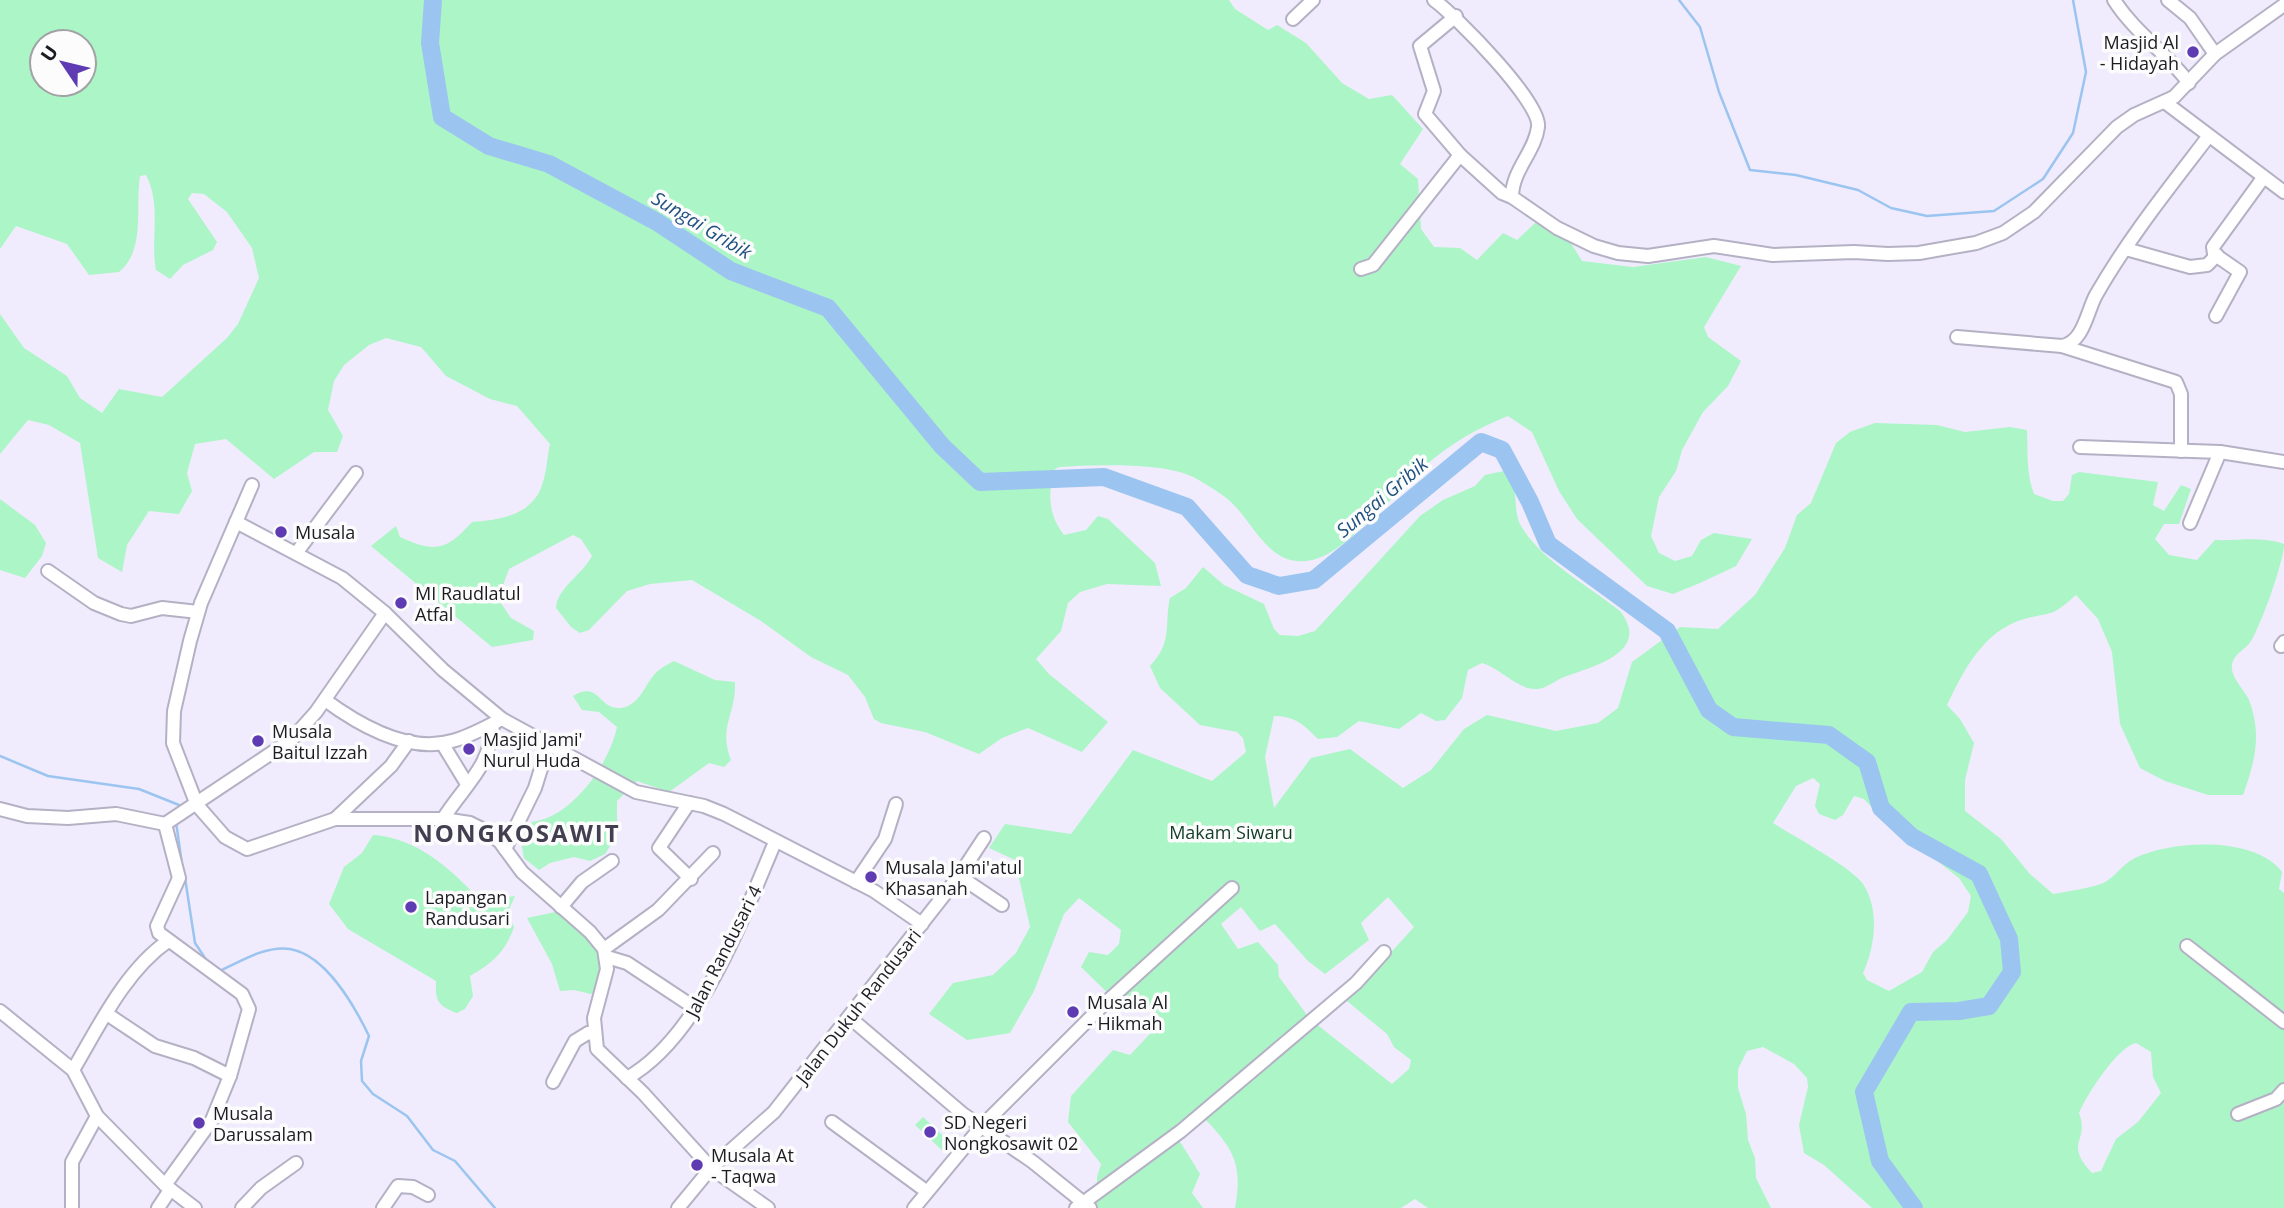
<svg xmlns="http://www.w3.org/2000/svg" width="2284" height="1208" font-family="'Open Sans',sans-serif">
<rect width="100%" height="100%" fill="#f0ecfd"/>
<g fill="#abf5c7" fill-rule="evenodd">
<path d="M0 0H1229L1235 9 1268 30 1277 25 1306 43 1342 83 1369 99 1392 95 1423 129 1400 164 1418 179 1421 229 1434 247 1460 248 1477 260 1503 233 1517 240 1535 223 1564 232 1582 261 1633 267 1706 257 1741 266 1704 327 1708 337 1741 361 1728 386 1703 412 1682 450 1676 471 1659 497 1651 536 1659 553 1675 561 1692 556 1701 540 1714 533 1752 539 1736 566 1700 583 1673 594 1647 586 1577 519 1559 491 1532 432 1508 416C1477 428 1452 443 1426 465 1398 489 1347 553 1312 560 1270 569 1256 526 1231 502 1224 495 1200 480 1191 476 1159 462 1093 465 1059 467L1054 470C1048 495 1048 514 1064 535L1086 530 1098 516 1108 519 1155 563 1161 586 1107 584 1080 592 1068 603 1061 631 1036 659 1049 674 1108 722 1082 752 1028 728 1002 738 979 754 925 732 881 723 874 719 865 697 848 675 811 657 761 621 692 580 650 584 627 591 589 630 580 633 571 627 556 608C557 588 583 574 592 556L581 539 573 535 509 569 498 599 511 618 534 631 533 640 492 647 371 546 396 526 400 537C435 553 446 551 472 522 501 520 534 515 543 482 547 470 547 457 550 444L517 406 490 399 446 376 421 347 386 338 369 345 344 365 334 381 328 410 343 436 337 452H314L274 479 226 439 195 444 187 473 192 491 179 514 149 511 127 545 122 572 98 558 80 443 49 425 28 420 0 454V314L24 348 67 376 80 398 102 413 119 389 162 397 227 338 238 324 259 278 252 248 227 212 204 194 192 193 188 199 217 242 213 250 183 265 170 279 156 270C150 238 162 206 146 175L140 176C135 207 146 250 119 272L89 275 67 244 16 226 0 249ZM42 42H84V84H42Z"/>
<path d="M1875 423 1937 425 1965 432 2010 427 2027 430C2028 453 2026 473 2034 494L2053 501H2063L2069 494 2072 475 2079 472 2158 482 2153 505 2164 511 2181 485 2191 489 2179 524H2164L2155 539 2169 555 2197 560 2215 540C2239 541 2261 536 2284 544 2284 561 2261 625 2251 641 2247 648 2236 653 2233 661 2227 674 2244 689 2249 700 2262 734 2255 762 2243 795H2208L2165 781 2140 768 2120 724 2112 652 2098 619 2076 595C2050 618 2054 611 2024 619 1983 631 1964 670 1947 705L1960 719 1974 743 1965 780V811L2001 839 2030 874 2053 894C2069 891 2086 889 2101 884 2114 879 2122 864 2135 858 2173 840 2255 836 2282 872L2279 889 2284 893V1208H1872L1824 1165 1804 1153 1799 1125 1808 1087 1807 1078 1794 1064 1763 1047 1747 1051 1738 1069V1088L1746 1114 1748 1140 1755 1158 1756 1178 1771 1208H1428L1415 1199 1401 1208H1235C1243 1165 1234 1149 1204 1118L1179 1140 1200 1174 1192 1193 1203 1208H1087L1097 1196V1177L1101 1164 1068 1122 1071 1096 1113 1050 1130 1055 1163 1020 1138 994 1120 1005 1081 967 1089 952 1108 955 1119 944 1121 930 1079 898 1064 914 1034 991 1010 1033 967 1040 929 1014 953 983 993 975 1016 953 1030 927 1015 860 989 848 1005 824 1071 834 1133 750 1212 781 1246 752 1243 738 1237 732 1200 725 1160 688 1150 666C1173 642 1164 626 1170 598L1186 588 1203 567 1224 585 1264 604 1274 629 1280 635 1298 636 1315 631 1420 516 1443 500 1475 486 1485 475 1504 471C1522 490 1511 508 1521 526 1543 562 1588 585 1620 611 1653 653 1590 667 1564 677 1554 681 1545 690 1534 689 1516 688 1500 668 1482 663L1468 670 1462 698 1445 720 1436 721 1421 713 1399 729 1359 721 1337 737 1318 739C1304 725 1295 716 1274 716L1265 757 1274 808 1311 758 1350 749 1403 788 1431 770 1464 729 1487 715 1556 731 1598 723 1618 708 1632 662 1680 627 1718 629 1755 595 1785 548 1797 515 1811 503 1836 443 1850 432ZM1813 778 1820 784 1815 806 1819 814 1835 820 1843 815 1854 796 1864 799 1879 815 1959 878 1971 896 1968 912 1947 940 1933 952 1922 972 1889 991 1867 980 1863 973C1875 947 1880 910 1863 884 1852 867 1793 836 1773 823L1796 786ZM1388 897 1414 927 1347 1001 1387 1034 1394 1047 1411 1060 1409 1069 1392 1084 1310 1019 1279 977 1278 965 1258 942 1238 949 1221 924 1241 907 1260 931 1275 924 1308 961 1325 974 1369 940 1361 923ZM2136 1043 2151 1052 2153 1077 2161 1093 2138 1122 2116 1139 2101 1171 2092 1173C2063 1142 2090 1142 2079 1113 2086 1096 2117 1047 2136 1043Z"/>
<path d="M0 499 35 525 46 543 42 556 25 578 0 570Z"/>
<path d="M674 661 715 680 735 682C736 716 718 726 731 760L724 767 709 763 669 792 637 781 617 801V835L605 854 590 861 574 857 550 863 539 870 524 858 521 842 532 822C572 817 609 765 617 727L599 712 582 710 573 696C600 680 598 710 621 708 642 705 645 681 659 670 664 666 669 664 674 661Z"/>
<path d="M373 835C416 838 449 867 478 898L482 894 502 898 515 896 507 914 514 927C506 951 492 964 470 976L473 996 465 1009 457 1013C438 1006 435 1001 436 981L348 929 329 904 344 867 362 853Z"/>
<path d="M560 911 600 950 604 961 595 995 574 990 560 991 552 964 527 918Z"/>
<path d="M923 1117 953 1145 945 1153 915 1125Z"/>
</g>
<g fill="none" stroke-linecap="round" stroke-linejoin="round">
<g stroke="#9bc5f0" stroke-width="2.5">
<path d="M1679 0 1700 27 1719 92 1750 170 1796 175 1858 190 1891 208 1927 216 1994 211 2043 179 2073 133 2086 72 2073 0"/>
<path d="M0 756 48 776 139 789 179 805V809"/>
<path d="M176 822 183 871"/>
<path d="M185 878 195 943 209 964"/>
<path d="M218 972C239 962 266 945 290 949 326 955 355 1007 369 1036L361 1061 362 1081 373 1094 407 1116 433 1150 455 1161 495 1208"/>
</g>
<path stroke="#9bc5f0" stroke-width="18" d="M433 0 430 43 442 117 489 146 549 164 657 222 731 271 828 308 942 446 980 482 1104 477 1187 507 1247 575 1279 586 1314 580 1481 442 1502 450 1530 502 1548 544 1667 631 1709 710 1733 727 1829 735 1867 762 1881 808 1912 837 1979 874 2009 939 2012 972 1989 1006 1959 1011 1911 1012 1864 1092 1880 1161 1914 1208"/>
<defs>
<g id="minor">
<path d="M1434 0C1455 15 1542 103 1538 127 1535 152 1512 170 1512 197L1557 228 1594 246 1618 253 1648 256 1714 246 1773 255 1854 252 1888 254 1919 253 1976 243 2003 233 2034 212 2117 127 2134 115 2174 97 2215 54 2284 5"/>
<path d="M2114 0C2135 33 2166 52 2189 83"/>
<path d="M2168 0 2190 18 2215 54"/>
<path d="M1456 16 1420 46 1434 91 1425 114 1460 155"/>
<path d="M1293 19 1313 0"/>
<path d="M2166 103 2284 192"/>
<path d="M2126 249 2190 267 2207 265 2217 255"/>
<path d="M1361 269 1373 265 1460 155 1502 193 1512 197"/>
<path d="M2216 316 2240 272 2214 254 2213 247 2263 178"/>
<path d="M1957 337 2062 346C2084 342 2087 311 2096 295 2128 239 2169 188 2208 137"/>
<path d="M2062 346 2176 382 2181 394V451"/>
<path d="M2080 447 2220 452"/>
<path d="M236 522 252 485"/>
<path d="M2190 523 2220 452 2284 462"/>
<path d="M297 552 356 473"/>
<path d="M48 571 94 603 121 614 131 616 162 608 198 612"/>
<path d="M2281 646 2284 642"/>
<path d="M325 700C359 725 408 754 452 741 469 737 486 727 502 719"/>
<path d="M442 743 467 784"/>
<path d="M689 803 659 848 691 879"/>
<path d="M0 809 27 816 68 818 116 814 165 824"/>
<path d="M335 819 391 766 409 741"/>
<path d="M443 819C466 783 490 768 493 724"/>
<path d="M165 824 179 878 157 926 159 933 242 994 249 1009 230 1076 212 1120 165 1185"/>
<path d="M165 824 291 740 316 712 385 613"/>
<path d="M505 849 535 788 549 743"/>
<path d="M959 876 1002 905"/>
<path d="M856 882 885 839 896 804"/>
<path d="M561 907 582 882 612 861"/>
<path d="M2187 946 2284 1022"/>
<path d="M604 949 658 910 713 853"/>
<path d="M607 957 627 963 695 1008"/>
<path d="M0 1011 73 1070 97 1116 165 1185 195 1208"/>
<path d="M107 1014 155 1046 194 1058 230 1076"/>
<path d="M849 1017 963 1114 1033 1162 1090 1208"/>
<path d="M73 1070C99 1026 125 971 168 941"/>
<path d="M627 1078C700 1037 743 917 775 842"/>
<path d="M553 1082 575 1041 588 1033 593 1034"/>
<path d="M2238 1114 2276 1099 2284 1090"/>
<path d="M832 1122 926 1191"/>
<path d="M72 1208V1162L97 1116"/>
<path d="M158 1208 170 1190"/>
<path d="M242 1208 261 1188 296 1163"/>
<path d="M383 1208 398 1186 413 1187 428 1195"/>
<path d="M678 1208 711 1168 774 1112 959 876 984 838"/>
<path d="M768 1208 711 1168 643 1093 597 1049 594 1018 607 969 604 949 590 932 522 872 500 842 488 832 470 823 443 819H335L247 849 225 837 197 805 173 743 174 711 190 641 201 603 236 522 342 578 385 613 443 670 502 719 636 792 704 806 724 814 874 891 922 924"/>
<path d="M914 1208 981 1127 1100 1008 1232 888"/>
<path d="M1076 1208 1181 1131 1356 983 1384 952"/>
</g>
</defs>
<use href="#minor" stroke="#b5b1c5" stroke-width="16"/>
<use href="#minor" stroke="#fff" stroke-width="12"/>
</g>
<g fill="#5e3bb3" stroke="#fcfcfc" stroke-width="2.5">
<circle cx="2193" cy="52" r="7"/>
<circle cx="281" cy="532" r="7"/>
<circle cx="401" cy="603" r="7"/>
<circle cx="258" cy="741" r="7"/>
<circle cx="469" cy="749" r="7"/>
<circle cx="871" cy="877" r="7"/>
<circle cx="411" cy="907" r="7"/>
<circle cx="1073" cy="1012" r="7"/>
<circle cx="199" cy="1123" r="7"/>
<circle cx="930" cy="1132" r="7"/>
<circle cx="697" cy="1165" r="7"/>
</g>
<g text-anchor="middle" dominant-baseline="central" stroke-width="7" stroke-linejoin="round" paint-order="stroke">
<g font-size="18" fill="#1c1b22" stroke="#fcfcfc" text-anchor="start">
<text x="2179" y="42" text-anchor="end">Masjid Al<tspan x="2179" dy="21">- Hidayah</tspan></text>
<text x="295" y="532">Musala</text>
<text x="415" y="593">MI Raudlatul<tspan x="415" dy="21">Atfal</tspan></text>
<text x="272" y="731">Musala<tspan x="272" dy="21">Baitul Izzah</tspan></text>
<text x="483" y="739">Masjid Jami'<tspan x="483" dy="21">Nurul Huda</tspan></text>
<text x="885" y="867">Musala Jami'atul<tspan x="885" dy="21">Khasanah</tspan></text>
<text x="425" y="897">Lapangan<tspan x="425" dy="21">Randusari</tspan></text>
<text x="1087" y="1002">Musala Al<tspan x="1087" dy="21">- Hikmah</tspan></text>
<text x="213" y="1113">Musala<tspan x="213" dy="21">Darussalam</tspan></text>
<text x="944" y="1122">SD Negeri<tspan x="944" dy="21">Nongkosawit 02</tspan></text>
<text x="711" y="1155">Musala At<tspan x="711" dy="21">- Taqwa</tspan></text>
</g>
<g font-size="18" fill="#123d26" stroke="#fcfcfc">
<text x="1231" y="832">Makam Siwaru</text>
</g>
<g font-size="18" fill="#1c1b22" stroke="#fcfcfc">
<text transform="translate(723 951) rotate(-63)">Jalan Randusari 4</text>
<text transform="translate(858 1006) rotate(-52)">Jalan Dukuh Randusari</text>
</g>
<g font-size="19" font-style="italic" fill="#1f507f" stroke="#fcfcfc">
<text transform="translate(702 225) rotate(31)">Sungai Gribik</text>
<text transform="translate(1382 497) rotate(-40)">Sungai Gribik</text>
</g>
<g font-size="24" font-weight="bold" letter-spacing="2" fill="#433f50" stroke="#fcfcfc">
<text x="517" y="832">NONGKOSAWIT</text>
</g>
</g>
<g transform="translate(63 63) rotate(305)"><circle r="33" fill="#fcfcfc" stroke="#a2a2a5" stroke-width="2"/>
<path d="M0-5L12 26L0 18L-12 26Z" fill="#5e3bb3"/>
<text y="-10" font-size="19" font-weight="bold" text-anchor="middle" fill="#1c1b22">U</text>
</g>
</svg>
